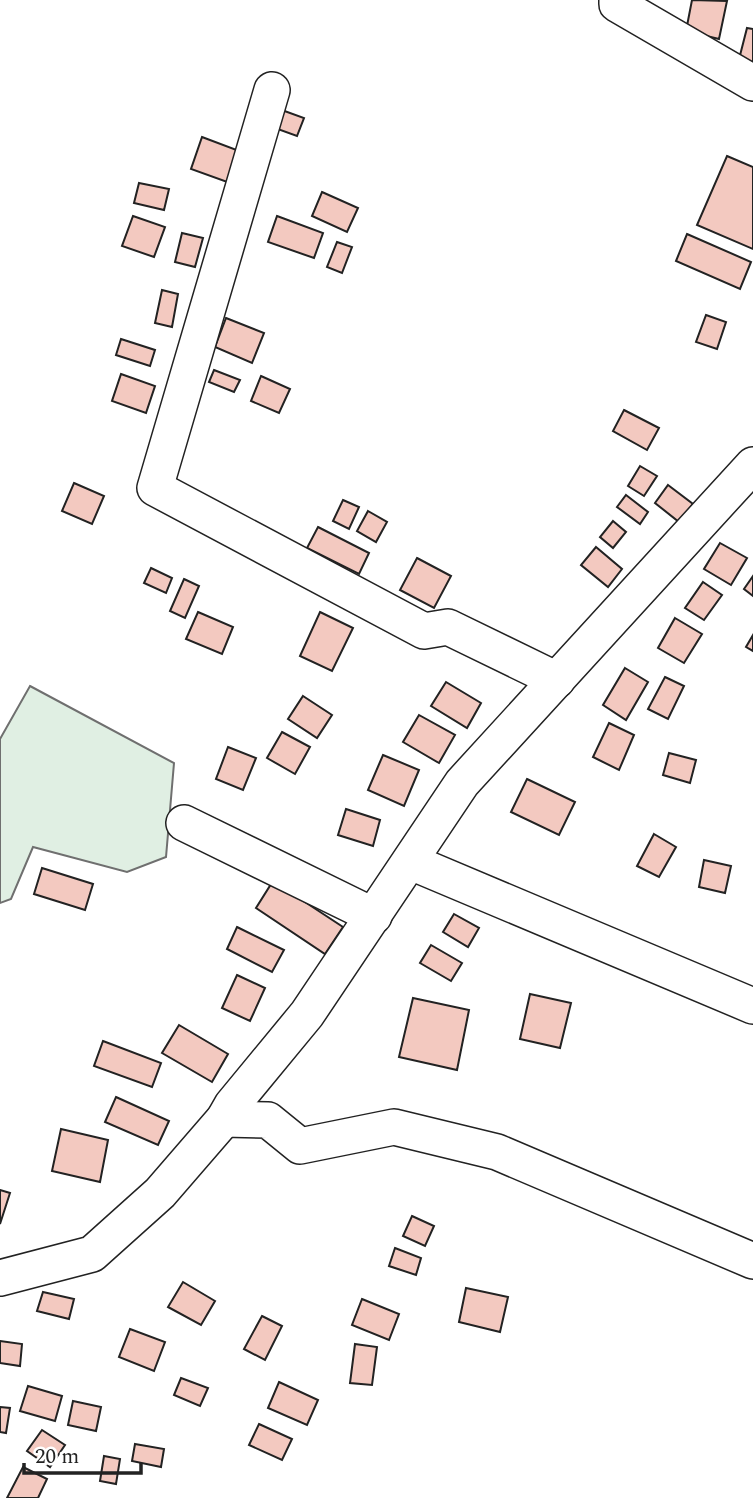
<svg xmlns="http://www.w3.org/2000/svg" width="753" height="1498" font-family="Spectral,serif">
<rect width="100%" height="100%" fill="#fff"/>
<path fill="#e0efe3" stroke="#6f6f6f" stroke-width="2" d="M30 686 174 763 166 857 127 872 33 847 11 899 0 903V739Z"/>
<g fill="#f3c9c0" stroke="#222" stroke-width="2">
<path d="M692 0 727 1 719 39 686 31Z"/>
<path d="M747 28 753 29V75L736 71Z"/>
<path d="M279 109 304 118 297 136 272 127Z"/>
<path d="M202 137 242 152 230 183 191 169Z"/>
<path d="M727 156 753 167V249L697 225Z"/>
<path d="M139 183 169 189 164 210 134 203Z"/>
<path d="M322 192 358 208 347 232 312 216Z"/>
<path d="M133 216 165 227 154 257 122 246Z"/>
<path d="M277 216 323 233 314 258 268 242Z"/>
<path d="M182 233 203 238 195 267 175 262Z"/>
<path d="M687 234 751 262 740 289 676 261Z"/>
<path d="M337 242 352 247 342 273 327 267Z"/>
<path d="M162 290 178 294 172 327 155 323Z"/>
<path d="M706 315 726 322 717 349 696 342Z"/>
<path d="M226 318 264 333 252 363 215 347Z"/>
<path d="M121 339 155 350 150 366 116 355Z"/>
<path d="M214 370 240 380 234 392 209 382Z"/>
<path d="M121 374 155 386 146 413 112 401Z"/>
<path d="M261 376 290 389 279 413 251 401Z"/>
<path d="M624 410 659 428 647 450 613 431Z"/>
<path d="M640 466 657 476 644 496 628 486Z"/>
<path d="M74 483 104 496 92 524 62 511Z"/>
<path d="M668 485 693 504 679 522 655 503Z"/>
<path d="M626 495 648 512 640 524 617 507Z"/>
<path d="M343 500 359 507 349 529 333 521Z"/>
<path d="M368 511 387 522 376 542 357 531Z"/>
<path d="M613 521 626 532 613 548 600 537Z"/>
<path d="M318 527 369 553 359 574 307 548Z"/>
<path d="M720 543 747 558 731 585 704 569Z"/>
<path d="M596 547 622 569 608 587 581 565Z"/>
<path d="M417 558 451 576 434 608 400 590Z"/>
<path d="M151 568 172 578 166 593 144 583Z"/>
<path d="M753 576V596L744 589Z"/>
<path d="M184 579 199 586 185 618 170 611Z"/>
<path d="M703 582 722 595 704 620 685 608Z"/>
<path d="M198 612 233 627 222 654 186 639Z"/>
<path d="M320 612 353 628 332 671 300 656Z"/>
<path d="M675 618 702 634 684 663 658 648Z"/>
<path d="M753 635V651L746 647Z"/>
<path d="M625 668 648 682 626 720 603 705Z"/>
<path d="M665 677 684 686 668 719 648 709Z"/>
<path d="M446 682 481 703 467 728 431 706Z"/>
<path d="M303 696 332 715 317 738 288 719Z"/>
<path d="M419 715 455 735 439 763 403 742Z"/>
<path d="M609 723 634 735 619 770 593 757Z"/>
<path d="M282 732 310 747 295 774 267 758Z"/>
<path d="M228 747 256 758 243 790 216 779Z"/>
<path d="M669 753 696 760 690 783 663 775Z"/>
<path d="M383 755 419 770 404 806 368 790Z"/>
<path d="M527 779 575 802 559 835 511 812Z"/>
<path d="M346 809 380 820 373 846 338 835Z"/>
<path d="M654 834 676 847 659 877 637 866Z"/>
<path d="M704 860 731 866 725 893 699 887Z"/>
<path d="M42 868 93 884 85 910 34 894Z"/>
<path d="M273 881 343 927 325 954 256 908Z"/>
<path d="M454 914 479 928 468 947 443 932Z"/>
<path d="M237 927 284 950 272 972 227 949Z"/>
<path d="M431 945 462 963 451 981 420 963Z"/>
<path d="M237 975 265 988 250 1021 222 1008Z"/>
<path d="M530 994 571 1003 560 1048 520 1039Z"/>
<path d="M413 998 469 1010 457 1070 399 1057Z"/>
<path d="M179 1025 228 1054 212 1082 162 1053Z"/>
<path d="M103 1041 161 1063 152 1087 94 1066Z"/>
<path d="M116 1097 169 1121 158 1145 105 1122Z"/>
<path d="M61 1129 108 1140 100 1182 52 1171Z"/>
<path d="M0 1190 10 1193 0 1224Z"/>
<path d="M412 1216 434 1226 425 1246 403 1236Z"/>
<path d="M395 1248 421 1258 416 1275 389 1266Z"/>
<path d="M183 1282 215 1301 201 1325 168 1307Z"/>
<path d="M466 1288 508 1297 500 1332 459 1322Z"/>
<path d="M43 1292 74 1299 69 1319 37 1311Z"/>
<path d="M362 1299 399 1314 389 1340 352 1325Z"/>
<path d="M262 1316 282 1326 265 1360 244 1349Z"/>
<path d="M130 1329 165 1342 154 1371 119 1357Z"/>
<path d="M0 1341 22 1344 20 1366 0 1363Z"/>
<path d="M355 1344 377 1347 372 1385 350 1383Z"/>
<path d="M181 1378 208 1388 200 1406 174 1395Z"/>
<path d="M279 1382 318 1400 307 1425 268 1408Z"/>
<path d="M28 1386 62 1396 55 1421 20 1411Z"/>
<path d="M73 1401 101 1407 96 1431 68 1425Z"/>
<path d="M0 1407 10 1408 6 1433 0 1432Z"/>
<path d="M259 1424 292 1439 282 1460 249 1445Z"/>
<path d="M42 1430 65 1445 50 1467 27 1451Z"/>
<path d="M135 1444 164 1449 161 1467 132 1461Z"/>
<path d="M104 1456 120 1459 116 1484 100 1481Z"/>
<path d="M23 1467 47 1479 38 1498H7Z"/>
</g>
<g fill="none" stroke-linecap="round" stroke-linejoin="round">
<defs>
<g id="street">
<path d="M617 0V4L753 83"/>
<path d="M272 90 155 488 424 631 448 627 557 680"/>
<path d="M184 823 374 916"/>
<path d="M411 862 753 1006"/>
<path d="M224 1119 268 1120 300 1146 394 1127 497 1152 753 1261"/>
<path d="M0 1278 92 1254 160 1193 224 1119 232 1105 307 1014 462 783 753 465"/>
</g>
</defs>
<use href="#street" stroke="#222" stroke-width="38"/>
<use href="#street" stroke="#fff" stroke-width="35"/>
</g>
<path d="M24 1463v10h117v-10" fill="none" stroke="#222222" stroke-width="3.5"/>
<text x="35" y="1463" font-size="21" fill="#222222" stroke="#ffffff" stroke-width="5" paint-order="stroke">20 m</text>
</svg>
